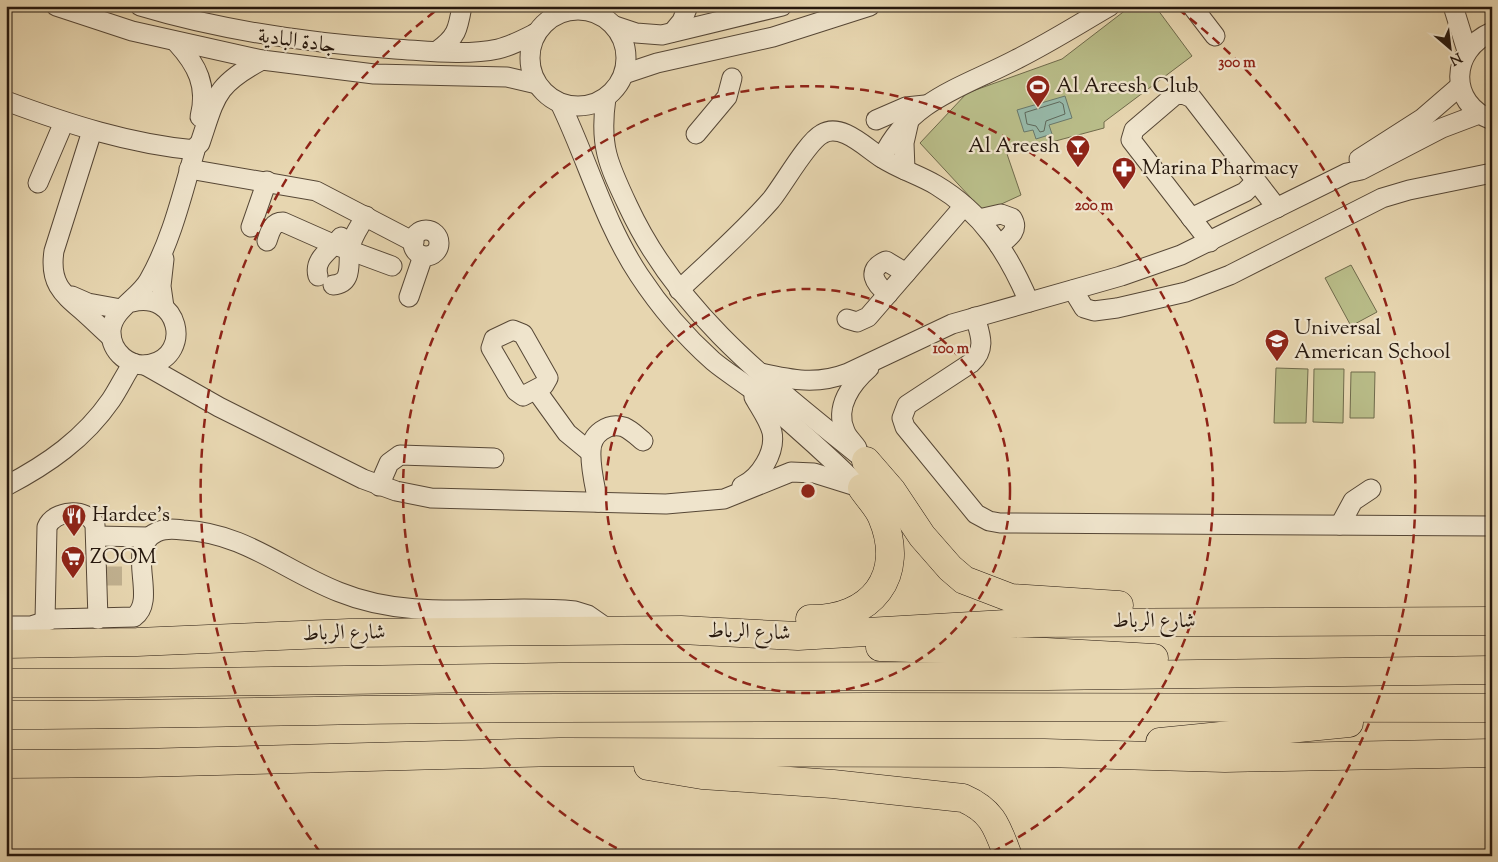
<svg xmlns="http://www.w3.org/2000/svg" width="1498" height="862" font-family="'Sorts Mill Goudy',Amiri,serif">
<rect width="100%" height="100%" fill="#e7d6b0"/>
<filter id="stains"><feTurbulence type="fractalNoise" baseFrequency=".004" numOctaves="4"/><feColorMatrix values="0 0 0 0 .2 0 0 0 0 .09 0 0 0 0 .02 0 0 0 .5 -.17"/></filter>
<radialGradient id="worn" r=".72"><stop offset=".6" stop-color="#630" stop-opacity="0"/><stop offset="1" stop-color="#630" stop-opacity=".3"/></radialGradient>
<g fill="#b9bd89" stroke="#6f6a4b">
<path d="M1131 6H1155L1192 56 1104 122V128L1007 154 1021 195 984 212 920 143 967 93 1062 59Z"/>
<path d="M1351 265 1377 312 1351 326 1325 278Z"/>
<path d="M1276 368 1308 369 1306 423H1274Z"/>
<path d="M1314 369H1344L1343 423 1313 422Z"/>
<path d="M1351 372H1375L1374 418H1350Z"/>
</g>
<path fill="#97b9a9" stroke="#69786b" d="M1065 96 1072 118 1049 125 1052 134 1036 139 1033 130 1024 132 1017 110Z"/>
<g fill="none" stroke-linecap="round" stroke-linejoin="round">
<path stroke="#5e685b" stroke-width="1" d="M1060 102 1063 104 1065 114 1046 121 1044 131 1040 132 1036 126 1027 124 1025 113Z"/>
<path stroke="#c0b08f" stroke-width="19" stroke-dasharray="19 9" stroke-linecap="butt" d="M103 576H129"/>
<defs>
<g id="minor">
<path d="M56 6 132 31 262 60 374 74 507 77 537 84"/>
<path d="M140 6C223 31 308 43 395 49 428 51 465 56 498 49 511 46 524 39 536 33"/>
<path d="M1192 6 1215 36"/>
<path d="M1453 6 1467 51"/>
<circle cx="578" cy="58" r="48"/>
<path d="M615 26 636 33 662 35 782 6"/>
<path d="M673 32 682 21 688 6"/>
<path d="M1492 32C1450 50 1448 103 1492 120"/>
<path d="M177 43C197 65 208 86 200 117"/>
<path d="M437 51C457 37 458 29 462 6"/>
<path d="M624 74 657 63 773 37 870 6"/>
<path d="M606 98C599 145 608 164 628 206 679 316 774 386 866 461"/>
<path d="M6 101C68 124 130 144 195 150"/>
<path d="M560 103C588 161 604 222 639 275 660 307 685 336 713 361 725 371 738 379 750 388 787 419 823 451 857 484"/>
<path d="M876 120 906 107 925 105"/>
<path d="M92 131 54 251C49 284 63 294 85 313 94 321 102 329 111 337"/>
<path d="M696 134 727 97 732 78"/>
<path d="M882 158C910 99 964 87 1017 59 1049 43 1079 24 1110 6"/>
<path d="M1359 159 1423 118 1460 86"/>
<path d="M189 169 316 191 414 242"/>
<path d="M905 170 904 143 909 121"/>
<path d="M38 183 64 122"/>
<path d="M1191 218 1245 192 1256 181"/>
<path d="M979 219 1001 214 1012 218C1020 231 1008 238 999 245"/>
<path d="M251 227 267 181"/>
<circle cx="426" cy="243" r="13"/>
<path d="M267 241C270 232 272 222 283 222L335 245 392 266"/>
<path d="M1210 242 1131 140 1134 130 1175 95 1183 94 1192 98 1277 208"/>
<path d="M164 259 161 286 164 307"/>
<path d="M318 276C313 258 332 250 341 237"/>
<path d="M333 285C356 283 346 259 351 244 354 234 360 225 366 216"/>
<path d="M679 290C710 261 743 232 771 200 784 184 807 142 822 134 841 122 866 148 882 158 899 169 919 175 936 185 983 213 1008 253 1029 302"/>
<path d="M1073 290 1084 308 1094 311 1117 308 1186 292 1230 275 1382 198 1409 190 1492 173"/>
<path d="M888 294C875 284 865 270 886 261L906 273"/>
<path d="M72 296 88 303 121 309"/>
<path d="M409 297 423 256"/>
<path d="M132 302C179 290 193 354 151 364 130 369 110 352 111 330 113 309 139 298 149 280 172 240 183 191 196 147L200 143C216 96 215 85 262 60"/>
<path d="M975 317C980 334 987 349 971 363L907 405 902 418 905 427 976 514 989 521 1000 523 1492 526"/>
<path d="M847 319 857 322 868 317 964 206"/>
<path d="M513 330 523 334 548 378 544 385 523 396 516 391 491 348 494 339Z"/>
<path d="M145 365 219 407 363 479 396 491 431 498 666 504 724 499 791 472 814 473 862 488"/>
<path d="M761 373C792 380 817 385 848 373L952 324 1121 276 1181 255 1347 173 1361 170 1442 128 1479 114"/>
<path d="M536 390 567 433 590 452"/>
<path d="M857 448C853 442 847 437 845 431 834 407 852 383 869 368"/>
<path d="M6 486C48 464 84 439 111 400 119 388 125 375 133 363"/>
<path d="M379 486 389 463 400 455 494 458"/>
<path d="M742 486C760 478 776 452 772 432 769 420 760 408 754 397"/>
<path d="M598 502C595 486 590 468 591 451 591 434 608 422 624 427 631 430 637 436 643 441"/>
<path d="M1340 525 1353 501 1371 489"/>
<path d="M96 536 148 537"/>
<path d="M45 621 47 527C54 510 87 507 95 525L98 619"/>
<path d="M6 626H31L53 619 134 617C159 599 123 548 157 532 165 528 174 529 183 530 245 533 283 570 339 592 415 623 496 603 575 611L588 615 611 631"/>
</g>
<g id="highway">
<path d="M866 461 892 491 922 536 950 568 964 580 1011 598 1119 605"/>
<path d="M810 619C871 620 907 576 882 517 878 507 868 497 862 488"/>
<path d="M6 644 137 642 349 633 681 630 798 636 1024 623 1492 621"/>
<path d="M880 647 1046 652 1154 658"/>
<path d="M6 683H137L561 677 1048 676 1492 670"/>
<path d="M6 715C190 715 374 708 559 708 870 706 1181 708 1492 708"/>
<path d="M1160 742 1349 723"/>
<path d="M6 764 140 763 560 752 1044 753 1225 758 1492 753"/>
<path d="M648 766 702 775 833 784 963 798C993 811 997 827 1008 856"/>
</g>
</defs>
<use href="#minor" stroke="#564736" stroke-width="21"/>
<use href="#highway" stroke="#25170d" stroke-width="29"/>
<use href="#minor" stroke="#efe4cc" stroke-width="19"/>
<use href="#highway" stroke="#e7d6b0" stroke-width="28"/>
</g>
<g fill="none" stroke="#8f2418" stroke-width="2.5" stroke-dasharray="9 6">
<circle cx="808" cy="491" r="202"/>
<path d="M630 855A405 405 0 1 1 986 855"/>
<path d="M320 852A607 607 0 0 1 438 9M1178 9A607 607 0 0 1 1296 852"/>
</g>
<defs>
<symbol id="stadium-pin" viewBox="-11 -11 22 30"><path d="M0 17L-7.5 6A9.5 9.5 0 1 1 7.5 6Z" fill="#8f2418" stroke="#efe4cc"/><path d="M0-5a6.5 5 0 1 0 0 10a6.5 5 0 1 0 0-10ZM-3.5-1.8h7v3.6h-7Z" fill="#fff"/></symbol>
<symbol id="bar-pin" viewBox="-11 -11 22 30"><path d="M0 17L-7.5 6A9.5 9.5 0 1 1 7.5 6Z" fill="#8f2418" stroke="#efe4cc"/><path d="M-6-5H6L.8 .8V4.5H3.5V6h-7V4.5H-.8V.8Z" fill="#fff"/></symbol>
<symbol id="pharmacy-pin" viewBox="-11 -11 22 30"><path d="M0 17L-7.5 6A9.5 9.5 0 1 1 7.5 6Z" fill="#8f2418" stroke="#efe4cc"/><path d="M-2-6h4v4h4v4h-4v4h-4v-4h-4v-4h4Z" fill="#fff"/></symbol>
<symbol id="school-pin" viewBox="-11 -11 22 30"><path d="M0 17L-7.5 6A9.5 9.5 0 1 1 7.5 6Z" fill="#8f2418" stroke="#efe4cc"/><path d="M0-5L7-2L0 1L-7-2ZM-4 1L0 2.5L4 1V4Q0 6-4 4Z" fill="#fff"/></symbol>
<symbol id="restaurant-pin" viewBox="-11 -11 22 30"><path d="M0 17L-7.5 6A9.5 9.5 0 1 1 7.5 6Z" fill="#8f2418" stroke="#efe4cc"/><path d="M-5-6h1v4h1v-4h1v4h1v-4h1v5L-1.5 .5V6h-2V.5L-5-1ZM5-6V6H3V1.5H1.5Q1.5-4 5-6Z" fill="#fff"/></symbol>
<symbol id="supermarket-pin" viewBox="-11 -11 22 30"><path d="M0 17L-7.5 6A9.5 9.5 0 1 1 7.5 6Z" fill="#8f2418" stroke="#efe4cc"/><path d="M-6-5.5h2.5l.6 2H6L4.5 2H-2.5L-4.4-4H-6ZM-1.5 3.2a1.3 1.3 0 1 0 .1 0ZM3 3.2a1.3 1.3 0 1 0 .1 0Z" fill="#fff"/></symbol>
</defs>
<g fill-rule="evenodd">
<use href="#stadium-pin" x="1024" y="73" width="28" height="38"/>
<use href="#bar-pin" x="1064" y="133" width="28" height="38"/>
<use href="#pharmacy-pin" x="1110" y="155" width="28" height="38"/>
<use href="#school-pin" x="1263" y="327" width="28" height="38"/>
<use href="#restaurant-pin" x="60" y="502" width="28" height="38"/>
<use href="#supermarket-pin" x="59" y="544" width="28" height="38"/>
</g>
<g text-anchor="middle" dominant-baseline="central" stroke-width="4.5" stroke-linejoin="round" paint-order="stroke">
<g font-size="21" fill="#25170d" stroke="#efe4cc">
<text transform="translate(297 42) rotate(8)">جادة البادية</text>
<text x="1154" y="622">شارع الرباط</text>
<text transform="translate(749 633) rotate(2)">شارع الرباط</text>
<text transform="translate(344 634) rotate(-1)">شارع الرباط</text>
</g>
<g font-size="21" fill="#25170d" stroke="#efe4cc" text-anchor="start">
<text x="1056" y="87">Al Areesh Club</text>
<text x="1060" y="147" text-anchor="end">Al Areesh</text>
<text x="1142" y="169">Marina Pharmacy</text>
<text x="1294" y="329">Universal<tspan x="1294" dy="24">American School</tspan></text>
<text x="92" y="516">Hardee's</text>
<text x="90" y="558">ZOOM</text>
</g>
</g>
<circle cx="808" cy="491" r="8" fill="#8f2418" stroke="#efe4cc" stroke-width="2.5"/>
<g font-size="15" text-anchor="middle" font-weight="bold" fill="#8f2418" stroke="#efe4cc" stroke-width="4.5" stroke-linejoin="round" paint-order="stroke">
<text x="1237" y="67">300 m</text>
<text x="1094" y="210">200 m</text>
<text x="951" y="353">100 m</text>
</g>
<rect width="1498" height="862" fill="none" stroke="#e7d6b0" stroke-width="25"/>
<rect x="8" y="8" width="1483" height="847" fill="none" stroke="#25170d" stroke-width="2.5"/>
<rect x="12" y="12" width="1473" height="837" fill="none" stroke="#25170d"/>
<g transform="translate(1450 48) rotate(152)" stroke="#efe4cc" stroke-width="4" paint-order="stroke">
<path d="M0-4L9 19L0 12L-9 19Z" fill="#25170d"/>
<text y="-8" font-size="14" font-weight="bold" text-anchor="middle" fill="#25170d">N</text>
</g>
<rect width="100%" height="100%" filter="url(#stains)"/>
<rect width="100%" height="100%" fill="url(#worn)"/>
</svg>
